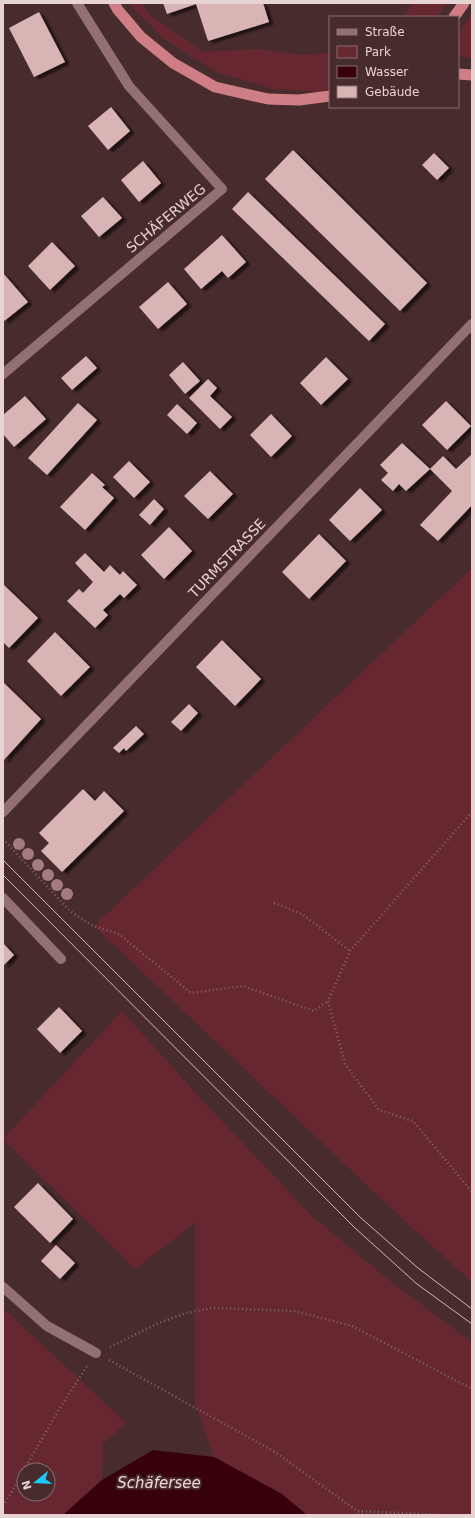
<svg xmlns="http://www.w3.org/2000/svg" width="475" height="1518" font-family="'DejaVu Sans',sans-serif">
<defs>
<filter id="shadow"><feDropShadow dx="4.5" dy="2.5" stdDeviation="1" flood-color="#0009"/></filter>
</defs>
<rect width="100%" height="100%" fill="#482b2d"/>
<g fill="#672730" fill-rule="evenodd">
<path d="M128 3H142L150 15 203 52 258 49 303 55 330 53V89L322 92 273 89 216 72 165 39Z"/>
<path d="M413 3H447L437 17H402Z"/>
<path d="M472 13V58L466 57H458V36Z"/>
<path d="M472 568V1282L396 1213 94 926Z"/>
<path d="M122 1011 204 1102 312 1216 390 1281 472 1342V1515H307L282 1494 214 1457 195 1404V1223L135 1269 3 1139Z"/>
<path d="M3 1308 126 1423 103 1444 102 1480 63 1515H3ZM24 1470H48V1494H24Z"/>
</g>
<path fill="#38000b" d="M153 1450 214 1457 282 1494 307 1515H63L102 1480Z"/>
<g fill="#d9b4b5" filter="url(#shadow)">
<path d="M163 3H263L269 22 208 41 196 4 167 14Z"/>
<path d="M39 12 65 62 34 77 9 28Z"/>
<path d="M111 107 130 131 108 150 88 126Z"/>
<path d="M293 150 427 283 400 311 265 179Z"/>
<path d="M434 153 449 168 437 180 422 165Z"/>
<path d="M143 161 161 183 139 202 121 180Z"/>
<path d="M248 192 385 324 369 341 232 209Z"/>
<path d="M103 197 122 218 99 237 81 216Z"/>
<path d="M222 235 246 262 228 278 222 271 201 289 184 269Z"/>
<path d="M52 242 75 266 50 290 28 266Z"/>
<path d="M3 273 28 302 3 322Z"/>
<path d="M168 282 187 304 158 329 139 307Z"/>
<path d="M86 356 97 368 72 390 61 378Z"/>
<path d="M326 357 348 379 321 405 300 383Z"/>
<path d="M183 362 200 381 185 394 169 375Z"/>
<path d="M208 379 217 388 210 396 232 417 220 429 189 398Z"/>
<path d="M25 396 46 419 14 447 3 434V415Z"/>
<path d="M446 401 471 426 447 450 422 425Z"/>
<path d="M78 403 97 420 47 475 28 458Z"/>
<path d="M177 404 197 423 187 434 167 415Z"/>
<path d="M271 414 292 436 271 457 250 435Z"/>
<path d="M402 443 430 469 406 491 399 484 393 491 381 480 388 473 380 465Z"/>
<path d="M472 454V505L438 541 420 525 452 491 430 469 443 456 456 469Z"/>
<path d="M129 461 150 482 134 498 113 477Z"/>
<path d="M210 471 233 494 208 519 184 496Z"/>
<path d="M92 473 105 485 102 487 114 498 85 530 60 507Z"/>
<path d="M360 488 382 510 350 541 329 520Z"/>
<path d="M154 499 164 509 150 525 139 515Z"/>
<path d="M169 527 192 551 164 579 141 555Z"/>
<path d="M319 534 346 561 309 599 282 572Z"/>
<path d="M85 553 104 572 110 565 120 575 123 571 137 585 124 598 120 594 103 610 108 615 95 628 67 601 79 589 83 593 93 582 75 563Z"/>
<path d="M3 584 38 618 9 648 3 642Z"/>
<path d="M55 632 90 667 61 696 27 661Z"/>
<path d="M222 640 261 679 235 706 196 667Z"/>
<path d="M3 682 41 719 3 761Z"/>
<path d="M189 704 198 713 181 731 171 722Z"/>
<path d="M136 726 144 734 126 751 124 748 119 753 113 748Z"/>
<path d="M83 789 95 801 104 791 124 811 62 872 41 851 49 843 39 833Z"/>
<path d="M3 943 14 955 3 966Z"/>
<path d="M59 1007 82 1031 60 1053 37 1029Z"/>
<path d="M38 1183 73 1219 50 1243 14 1207Z"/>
<path d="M56 1245 75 1263 60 1279 41 1261Z"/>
</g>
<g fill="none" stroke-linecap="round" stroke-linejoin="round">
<g stroke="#82686a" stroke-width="2.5" stroke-dasharray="1 3" stroke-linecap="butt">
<path d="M472 812 350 951 328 1001 345 1064 379 1110 413 1121 472 1192"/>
<path d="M3 839 70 911 91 925 119 934 191 993 243 986 314 1011 328 1001"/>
<path d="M274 903 302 914 350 951"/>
<path d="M110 1347 159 1323 186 1313 213 1308 294 1311 352 1326 472 1389"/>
<path d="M109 1360 275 1452 363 1515"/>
<path d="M24 1470 55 1416 87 1366"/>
<path d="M3 1506 24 1471"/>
<path d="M358 1511 444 1515"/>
</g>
<path stroke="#937173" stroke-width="10" d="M3 898 61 959"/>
<g stroke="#937173" stroke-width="10">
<path d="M3 374 222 189 129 86 77 3"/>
<path d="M3 812 472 324"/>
<path d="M3 1287 47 1326 96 1353"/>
</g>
<g stroke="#d07e86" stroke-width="11">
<path d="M114 3 118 10 141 37 173 63 215 87 268 99 299 100 330 96"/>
<path d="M454 17 464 3"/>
<path d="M458 74 472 75"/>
</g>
<g stroke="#ceb9ba" stroke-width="1">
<path d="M3 860 361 1218 418 1268 472 1309"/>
<path d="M3 875 355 1228 417 1284 472 1324"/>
</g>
</g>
<g fill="#a47c7e">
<circle cx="19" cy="844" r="6"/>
<circle cx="28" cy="854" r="6"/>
<circle cx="38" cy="865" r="6"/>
<circle cx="48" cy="875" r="6"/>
<circle cx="57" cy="885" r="6"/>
<circle cx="67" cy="894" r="6"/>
</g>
<g text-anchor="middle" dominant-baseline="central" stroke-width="4" stroke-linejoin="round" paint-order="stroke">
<g font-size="14" fill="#e7d3d4" stroke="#482b2d">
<text transform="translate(166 218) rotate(-40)">SCHÄFERWEG</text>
<text transform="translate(227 558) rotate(-46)">TURMSTRASSE</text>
</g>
<g font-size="15" font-style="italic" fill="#efd6d7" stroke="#482b2d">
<text x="159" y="1483">Schäfersee</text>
</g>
</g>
<rect width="475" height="1518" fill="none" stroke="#e7d3d4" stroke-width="8"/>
<rect x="329" y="16" width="130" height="92" fill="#482b2d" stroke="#886e70"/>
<rect x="337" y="29" width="20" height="6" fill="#937173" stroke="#886e70"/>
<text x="365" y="36" font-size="12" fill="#e7d3d4">Straße</text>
<rect x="337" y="46" width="20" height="12" fill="#672730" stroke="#886e70"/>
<text x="365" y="56" font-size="12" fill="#e7d3d4">Park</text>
<rect x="337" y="66" width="20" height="12" fill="#38000b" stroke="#886e70"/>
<text x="365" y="76" font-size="12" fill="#e7d3d4">Wasser</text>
<rect x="337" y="86" width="20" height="12" fill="#d9b4b5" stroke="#886e70"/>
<text x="365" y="96" font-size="12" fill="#e7d3d4">Gebäude</text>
<g transform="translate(36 1482) rotate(252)"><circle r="19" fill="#482b2d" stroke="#886e70"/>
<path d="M0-3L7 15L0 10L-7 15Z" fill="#19cafc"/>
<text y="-6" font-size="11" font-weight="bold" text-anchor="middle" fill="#e7d3d4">N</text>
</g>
</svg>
